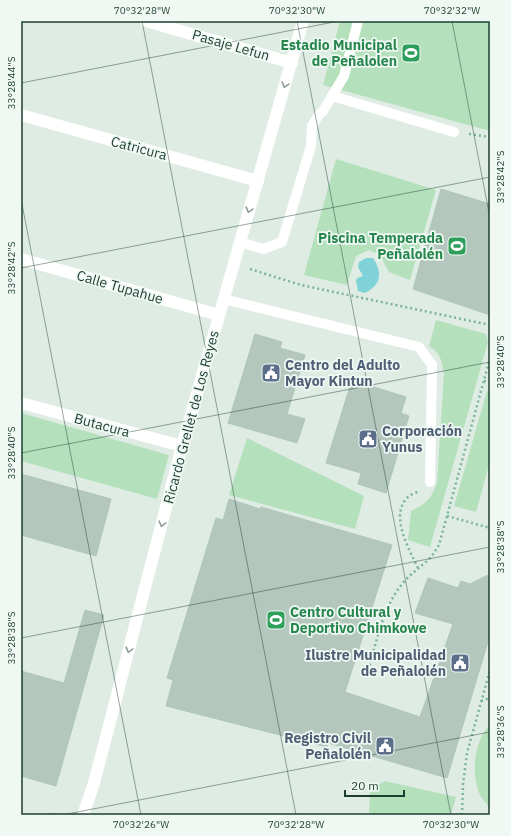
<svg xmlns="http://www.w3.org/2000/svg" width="511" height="836" font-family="'IBM Plex Sans',sans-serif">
<rect width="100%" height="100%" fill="#deece4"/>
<g fill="#b4e0bc">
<path d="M340 21H490V131L323 85Z"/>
<path d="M336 159 436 190 410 280 389 272 380 255 369 250 356 256 347 285 304 275Z"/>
<path d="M436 320 486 334 488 342 430 547 408 540 411 511C426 504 431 499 437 483L444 373C441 359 441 354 429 346Z"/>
<path d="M487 391 490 392V461L476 512 454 506Z"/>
<path d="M21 413 169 455 157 499 21 461Z"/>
<path d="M247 438 364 496 355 529 229 495Z"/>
<path d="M490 725V808C486 803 481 798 479 793 471 773 474 740 490 725Z"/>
<path d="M385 781 456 797 451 815H369L370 793 375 787Z"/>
</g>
<path fill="#7fd3d8" d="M366 258H373C383 273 381 285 365 293L358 291 356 281 357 278 363 276 358 267 359 262Z"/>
<g fill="#b3c7bd" stroke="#b0c6bb">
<path d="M441 189 490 204V315L413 289Z"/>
<path d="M255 334 282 342 280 348 305 355 287 414 305 419 297 443 228 423Z"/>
<path d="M352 380 406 397 401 413 409 416 386 493 358 484 361 473 326 463Z"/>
<path d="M21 474 111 499 96 556 21 535Z"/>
<path d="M229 499 260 509 261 507 392 545 345 692 420 717 453 624 415 613 428 578 458 588 461 581 470 584 490 574V635L447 778 328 743 327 747 166 706 173 680 167 678 216 518 223 520Z"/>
<path d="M85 610 104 615 56 786 21 776V671L64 683Z"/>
</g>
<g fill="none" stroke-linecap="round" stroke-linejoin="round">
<g stroke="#7bb39c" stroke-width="2.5" stroke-dasharray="2 3" stroke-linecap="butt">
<path d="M469 134 490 137"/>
<path d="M250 269 301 285 490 325"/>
<path d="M484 381 490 382"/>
<path d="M447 516 490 528"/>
<path d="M418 568C409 549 389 515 408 497 411 494 416 493 419 491"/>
<path d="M367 675C376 644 382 608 403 583 411 573 421 567 430 558 434 554 436 549 439 545L490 358"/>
<path d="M481 701 490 698"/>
<path d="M49 815 50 814 67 815"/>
<path d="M462 815 463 784 467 753 490 670"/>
</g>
<g stroke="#fff" stroke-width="10">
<path d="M332 96 454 132"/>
<path d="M240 242 263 249 282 242 311 146 312 126 318 116 323 111 344 76 358 21"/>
<path d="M223 299 419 347 432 365 430 482"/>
</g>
<g stroke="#fff" stroke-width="12">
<path d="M146 21 292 63"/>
<path d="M21 115 258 181"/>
<path d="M21 259 219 315"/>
<path d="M21 403 182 446"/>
</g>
<path stroke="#fff" stroke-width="12" d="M83 815 94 783 182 446 303 21"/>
</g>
<defs><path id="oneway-chevron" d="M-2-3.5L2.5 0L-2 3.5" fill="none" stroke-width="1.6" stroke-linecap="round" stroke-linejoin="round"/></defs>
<g stroke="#8e9e98">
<use href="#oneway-chevron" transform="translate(285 85) rotate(106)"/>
<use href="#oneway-chevron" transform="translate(249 210) rotate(106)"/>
<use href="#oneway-chevron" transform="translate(162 524) rotate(105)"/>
<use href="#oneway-chevron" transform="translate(129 650) rotate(105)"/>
</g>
<path fill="none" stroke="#1e3e32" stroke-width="1" stroke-opacity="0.45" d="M142 21 296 815M297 21 451 815M452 21 490 218M21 83 339 21M21 199 141 815M21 268 490 177M21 453 490 362M21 638 490 547M62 815 490 732"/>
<defs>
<symbol id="stadium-square" viewBox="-11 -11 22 22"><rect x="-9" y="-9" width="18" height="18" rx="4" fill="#2e9e5b" stroke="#eff8f3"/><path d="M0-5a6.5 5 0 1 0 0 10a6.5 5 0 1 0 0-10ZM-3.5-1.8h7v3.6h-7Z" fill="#fff"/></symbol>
<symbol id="civic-square" viewBox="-11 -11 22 22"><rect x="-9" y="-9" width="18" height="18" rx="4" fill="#5c6f8a" stroke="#eff8f3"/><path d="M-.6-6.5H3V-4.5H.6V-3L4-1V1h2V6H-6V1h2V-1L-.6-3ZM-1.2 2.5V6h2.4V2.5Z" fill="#fff"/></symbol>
</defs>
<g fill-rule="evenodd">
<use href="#stadium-square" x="400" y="42" width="22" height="22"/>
<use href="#stadium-square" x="446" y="235" width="22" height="22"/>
<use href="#civic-square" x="260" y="362" width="22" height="22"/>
<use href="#civic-square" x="357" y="428" width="22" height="22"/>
<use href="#stadium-square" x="265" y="609" width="22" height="22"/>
<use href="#civic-square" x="449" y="652" width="22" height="22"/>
<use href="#civic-square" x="374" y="735" width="22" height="22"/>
</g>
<g text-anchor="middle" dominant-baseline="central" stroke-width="3.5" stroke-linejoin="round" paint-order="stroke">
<g font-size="14" fill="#1e3e32" stroke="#eff8f3">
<text transform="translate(231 45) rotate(16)">Pasaje Lefun</text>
<text transform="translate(139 148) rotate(15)">Catricura</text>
<text transform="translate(120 287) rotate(16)">Calle Tupahue</text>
<text transform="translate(191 417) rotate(-75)">Ricardo Grellet de Los Reyes</text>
<text transform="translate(102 425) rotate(15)">Butacura</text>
</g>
<g font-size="14" font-weight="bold" fill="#27864d" stroke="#eff8f3" text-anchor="end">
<text x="397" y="45">Estadio Municipal<tspan x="397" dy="16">de Peñalolen</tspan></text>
<text x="443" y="238">Piscina Temperada<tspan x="443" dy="16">Peñalolén</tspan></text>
<text x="290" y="612" text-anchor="start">Centro Cultural y<tspan x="290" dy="16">Deportivo Chimkowe</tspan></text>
</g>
<g font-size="14" font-weight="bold" fill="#4e5e75" stroke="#eff8f3" text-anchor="start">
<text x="285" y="365">Centro del Adulto<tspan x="285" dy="16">Mayor Kintun</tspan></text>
<text x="382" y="431">Corporación<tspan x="382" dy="16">Yunus</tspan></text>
<text x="446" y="655" text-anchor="end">Ilustre Municipalidad<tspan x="446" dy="16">de Peñalolén</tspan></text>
<text x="371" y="738" text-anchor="end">Registro Civil<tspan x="371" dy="16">Peñalolén</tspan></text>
</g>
</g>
<rect width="511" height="836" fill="none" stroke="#eff8f3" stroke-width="44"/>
<path d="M345 790v6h59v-6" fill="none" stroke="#1e3e32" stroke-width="2"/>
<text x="351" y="790" font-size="12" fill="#1e3e32" stroke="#eff8f3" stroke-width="3" paint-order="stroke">20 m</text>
<rect x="22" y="22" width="467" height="792" fill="none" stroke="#1e3e32" stroke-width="1.5"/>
<g font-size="10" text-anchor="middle" fill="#1e3e32">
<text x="142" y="14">70°32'28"W</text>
<text x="297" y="14">70°32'30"W</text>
<text x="452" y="14">70°32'32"W</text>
<text transform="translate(11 83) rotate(-90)" y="4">33°28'44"S</text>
<text transform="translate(500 177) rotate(-90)" y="4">33°28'42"S</text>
<text transform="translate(11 268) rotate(-90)" y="4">33°28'42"S</text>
<text transform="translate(500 362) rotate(-90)" y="4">33°28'40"S</text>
<text transform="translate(11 453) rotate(-90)" y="4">33°28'40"S</text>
<text transform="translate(500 547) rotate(-90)" y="4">33°28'38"S</text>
<text transform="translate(11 638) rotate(-90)" y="4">33°28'38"S</text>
<text transform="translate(500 732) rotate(-90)" y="4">33°28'36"S</text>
<text x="141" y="828">70°32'26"W</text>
<text x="296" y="828">70°32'28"W</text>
<text x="451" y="828">70°32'30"W</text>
</g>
</svg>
